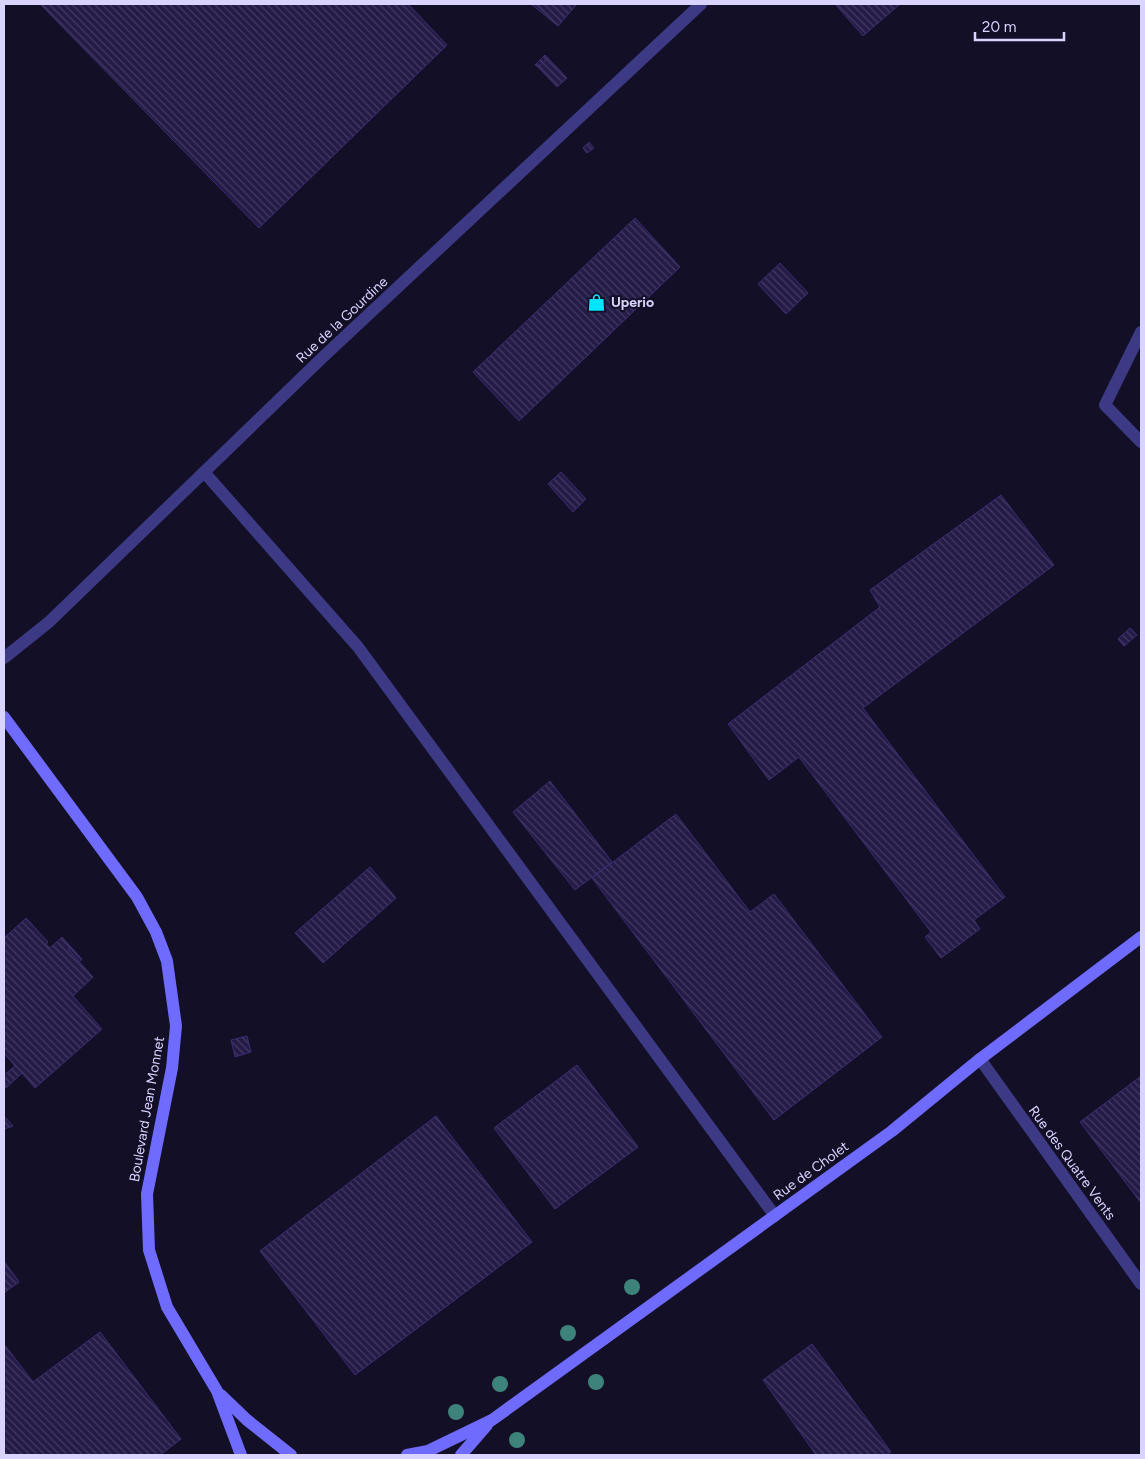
<svg xmlns="http://www.w3.org/2000/svg" width="1145" height="1459" font-family="Figtree,sans-serif">
<defs>
<pattern id="building-back-hatch" width="6" height="6" patternUnits="userSpaceOnUse" patternTransform="scale(1.25)"><rect width="6" height="6" fill="#241b47"/><path d="M-1 5l2 2M0 0l6 6M5-1l2 2" fill="none" stroke="#433b63"/></pattern>
</defs>
<rect width="100%" height="100%" fill="#130f26"/>
<g fill="url(#building-back-hatch)" stroke="#3b2d73">
<path d="M40 4H408L447 45 259 228Z"/>
<path d="M531 4H577L558 26Z"/>
<path d="M835 4H900L863 36Z"/>
<path d="M545 55 548 58 538 67 535 65Z"/>
<path d="M548 58 567 78 557 87 538 67Z"/>
<path d="M589 142 594 148 587 153 583 148Z"/>
<path d="M635 218 680 267 519 421 473 372Z"/>
<path d="M780 263 808 293 786 314 758 284Z"/>
<path d="M561 472 586 499 573 512 548 484Z"/>
<path d="M1001 495 1054 565 863 708 1005 897 974 920 980 929 941 958 925 937 931 932 799 757 769 780 728 724 880 607 870 590Z"/>
<path d="M1130 628 1137 635 1124 646 1118 639Z"/>
<path d="M550 781 612 862 575 890 513 812Z"/>
<path d="M676 814 750 912 774 894 882 1037 774 1120 592 878Z"/>
<path d="M370 867 396 898 323 963 295 933Z"/>
<path d="M26 918 48 942 46 944 50 948 62 937 71 947 68 949 93 977 73 996 102 1029 35 1088 22 1073 6 1088 4 1075 15 1066 4 1053V938Z"/>
<path d="M71 947 82 959 79 962 68 949Z"/>
<path d="M247 1036 251 1052 235 1057 231 1040Z"/>
<path d="M577 1065 638 1147 555 1209 494 1128Z"/>
<path d="M1141 1076V1203L1080 1122Z"/>
<path d="M4 1116 13 1126 4 1129Z"/>
<path d="M436 1116 532 1242 355 1375 260 1251Z"/>
<path d="M4 1261 19 1282 4 1293Z"/>
<path d="M100 1332 181 1439 160 1455H4V1344L33 1382Z"/>
<path d="M812 1344 891 1452 886 1455H816L763 1380Z"/>
</g>
<g fill="none" stroke-linecap="round" stroke-linejoin="round">
<g stroke="#3d3a85" stroke-width="12">
<path d="M1141 332 1105 405 1141 442"/>
<path d="M204 472 358 647 775 1216"/>
</g>
<g stroke="#3d3a85" stroke-width="12">
<path d="M4 658 49 622 323 357 701 4"/>
<path d="M980 1059 1141 1284"/>
</g>
<g stroke="#6f6bff" stroke-width="12">
<path d="M4 717 137 897 156 932 167 961 176 1026 172 1068 147 1194 149 1250 167 1307 217 1391 241 1455"/>
<path d="M221 1395 247 1420 291 1455"/>
<path d="M407 1455 428 1451 492 1420 892 1131 980 1059 1141 937"/>
<path d="M461 1455 487 1425"/>
</g>
</g>
<g fill="#3d827b">
<circle cx="632" cy="1287" r="8"/>
<circle cx="568" cy="1333" r="8"/>
<circle cx="596" cy="1382" r="8"/>
<circle cx="500" cy="1384" r="8"/>
<circle cx="456" cy="1412" r="8"/>
<circle cx="517" cy="1440" r="8"/>
</g>
<defs>
<symbol id="shop-bare" viewBox="-9 -9 18 18"><path d="M-5-2.5h2.3a2.7 3.5 0 0 1 5.4 0H5L5.5 6h-11ZM-1.5-2.5h3a1.5 2.3 0 0 0-3 0Z" fill="#00e5ff" stroke="#130f26" stroke-width="2.5" paint-order="stroke"/></symbol>
</defs>
<g fill-rule="evenodd">
<use href="#shop-bare" x="584" y="290" width="25" height="25"/>
</g>
<g text-anchor="middle" dominant-baseline="central" stroke-width="4" stroke-linejoin="round" paint-order="stroke">
<g font-size="14" font-weight="bold" fill="#d9d4ff" stroke="#130f26" text-anchor="start">
<text x="611" y="302">Uperio</text>
</g>
<g font-size="14" fill="#d9d4ff" stroke="#130f26">
<text transform="translate(342 320) rotate(-43)">Rue de la Gourdine</text>
<text transform="translate(147 1109) rotate(-80)">Boulevard Jean Monnet</text>
<text transform="translate(1072 1163) rotate(54)">Rue des Quatre Vents</text>
<text transform="translate(811 1171) rotate(-36)">Rue de Cholet</text>
</g>
</g>
<rect width="1145" height="1459" fill="none" stroke="#d9d4ff" stroke-width="10"/>
<path d="M975 32v8h89v-8" fill="none" stroke="#d9d4ff" stroke-width="2.5"/>
<text x="982" y="32" font-size="15" fill="#d9d4ff" stroke="#130f26" stroke-width="4" paint-order="stroke">20 m</text>
</svg>
